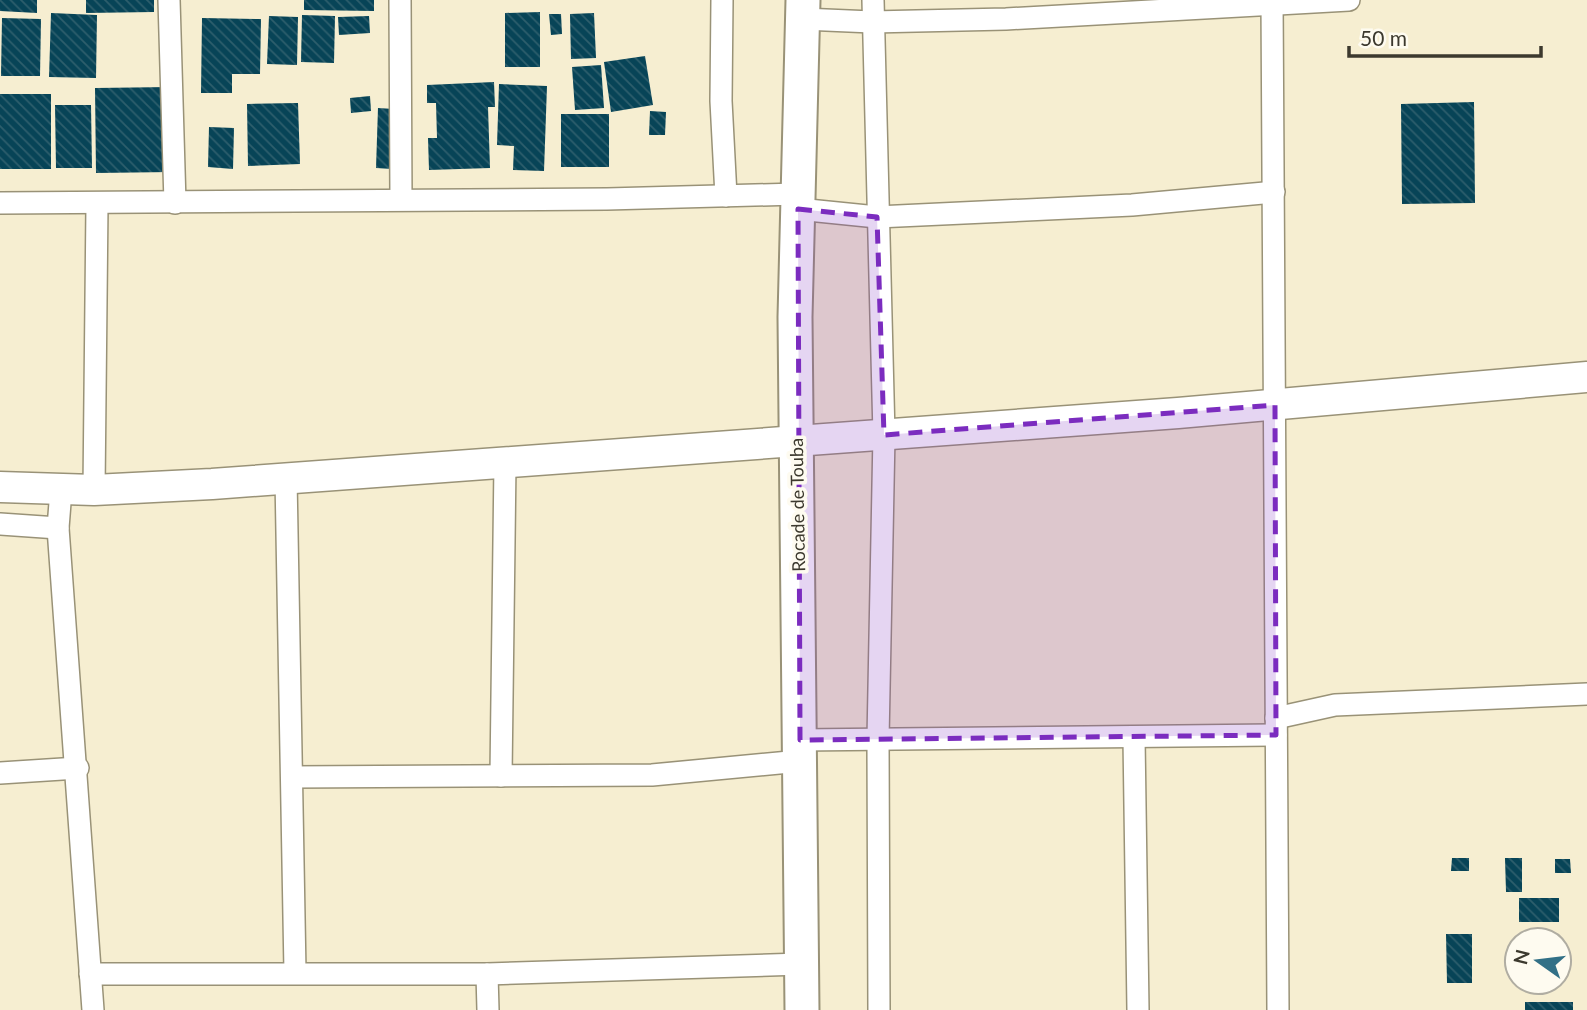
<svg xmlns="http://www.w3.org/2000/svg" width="1587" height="1010" font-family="Lato,sans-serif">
<defs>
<pattern id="building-back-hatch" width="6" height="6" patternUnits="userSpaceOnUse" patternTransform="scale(1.75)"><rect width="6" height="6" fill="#074457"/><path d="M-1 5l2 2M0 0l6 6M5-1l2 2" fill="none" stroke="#2d5e6c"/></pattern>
</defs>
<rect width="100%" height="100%" fill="#f6eed1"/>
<g fill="url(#building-back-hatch)">
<path d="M0 0H37V13L0 11Z"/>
<path d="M86 0H154V12L86 13Z"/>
<path d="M304 0H374V11L304 10Z"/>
<path d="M540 12V67H505V13Z"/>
<path d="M51 13 97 15 96 78 49 77Z"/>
<path d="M594 13 596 58 571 59 570 14Z"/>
<path d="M549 14H561L562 34 551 35Z"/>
<path d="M302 15 335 16 334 63 301 62Z"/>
<path d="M269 16 298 17 297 65 267 64Z"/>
<path d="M369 16 370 33 339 35 338 17Z"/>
<path d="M2 18 41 19 40 76H1Z"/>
<path d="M202 18 261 19 260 74H232V93H201Z"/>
<path d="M645 56 653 105 611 112 604 62Z"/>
<path d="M601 65 604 108 575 110 572 67Z"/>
<path d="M494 82 495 107H488L490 168 429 170 428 138H437L436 103H427V85Z"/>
<path d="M499 84 547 86 544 171 513 170 514 146 497 145Z"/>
<path d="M170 87 172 172 96 173 95 88Z"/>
<rect x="0" y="94" width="51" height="75"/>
<path d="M370 96 371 111 351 113 350 98Z"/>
<path d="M1474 102 1475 203 1402 204 1401 104Z"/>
<path d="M298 103 300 164 248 166 247 104Z"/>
<path d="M55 105H91L92 168H56Z"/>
<path d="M378 108 394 109 392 169 376 168Z"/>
<path d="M650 111 666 112 665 135H649Z"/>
<rect x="561" y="114" width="48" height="53"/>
<path d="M209 127 234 128 233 169 208 167Z"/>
<path d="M1452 858H1469V871H1451Z"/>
<path d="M1505 858H1522V892H1506Z"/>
<path d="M1555 859H1570L1571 873H1555Z"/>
<rect x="1519" y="898" width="40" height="24"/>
<path d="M1446 934H1472V983H1447Z"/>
<rect x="1525" y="1002" width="48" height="8"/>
</g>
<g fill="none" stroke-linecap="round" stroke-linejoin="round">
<defs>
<g id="street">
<path d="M169 0 175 203"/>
<path d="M400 0 401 199"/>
<path d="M722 0 721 101 726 196"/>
<path d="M873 0 884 435 878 739 879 1010"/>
<path d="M1272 0 1278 1010"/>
<path d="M803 19 872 22 1006 19 1349 0"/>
<path d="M0 203 607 199 797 194"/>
<path d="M798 209 877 217 1132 205 1274 192"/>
<path d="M286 478 295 972"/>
<path d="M61 490 58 528 93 1010"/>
<path d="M94 490 97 205"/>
<path d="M0 524 58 528"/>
<path d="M1276 718 1335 705 1587 694"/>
<path d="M1134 738 1138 1010"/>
<path d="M800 740 1276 735"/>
<path d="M0 773 78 768"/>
<path d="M501 776 505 463"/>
<path d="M292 777 652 775 800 761"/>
<path d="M90 974H487L801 964"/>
<path d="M487 974 488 1010"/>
</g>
<path id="secondary" d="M0 487 94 490 212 484 1178 413 1587 377"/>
<path id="primary" d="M802 1010 795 317 803 0"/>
</defs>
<use href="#street" stroke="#999277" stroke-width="24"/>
<use href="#secondary" stroke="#999277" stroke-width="33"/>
<use href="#primary" stroke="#999277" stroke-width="37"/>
<use href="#street" stroke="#fff" stroke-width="21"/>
<use href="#secondary" stroke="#fff" stroke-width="30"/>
<use href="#primary" stroke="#fff" stroke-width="33"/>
</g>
<path fill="#7b2cbf" fill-opacity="0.2" stroke="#7b2cbf" stroke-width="5" stroke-dasharray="14 9" stroke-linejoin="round" d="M798 209 877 217 884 435 1275 405 1276 735 800 740Z"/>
<g text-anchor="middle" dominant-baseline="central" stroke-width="7" stroke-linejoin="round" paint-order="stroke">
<g font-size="18" fill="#3c392e" stroke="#fefbf0">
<text transform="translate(797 505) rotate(-91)">Rocade de Touba</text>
</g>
</g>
<g transform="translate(1538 961) rotate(284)"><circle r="33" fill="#fefbf0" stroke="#b0ada2" stroke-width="2"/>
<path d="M0-5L12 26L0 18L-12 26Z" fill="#327086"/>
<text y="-10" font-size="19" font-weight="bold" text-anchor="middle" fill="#3c392e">N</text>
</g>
<path d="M1349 46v10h192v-10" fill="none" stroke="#3c392e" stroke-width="3.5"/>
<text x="1360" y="46" font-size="21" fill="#3c392e" stroke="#fefbf0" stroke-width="5" paint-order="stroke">50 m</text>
</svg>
